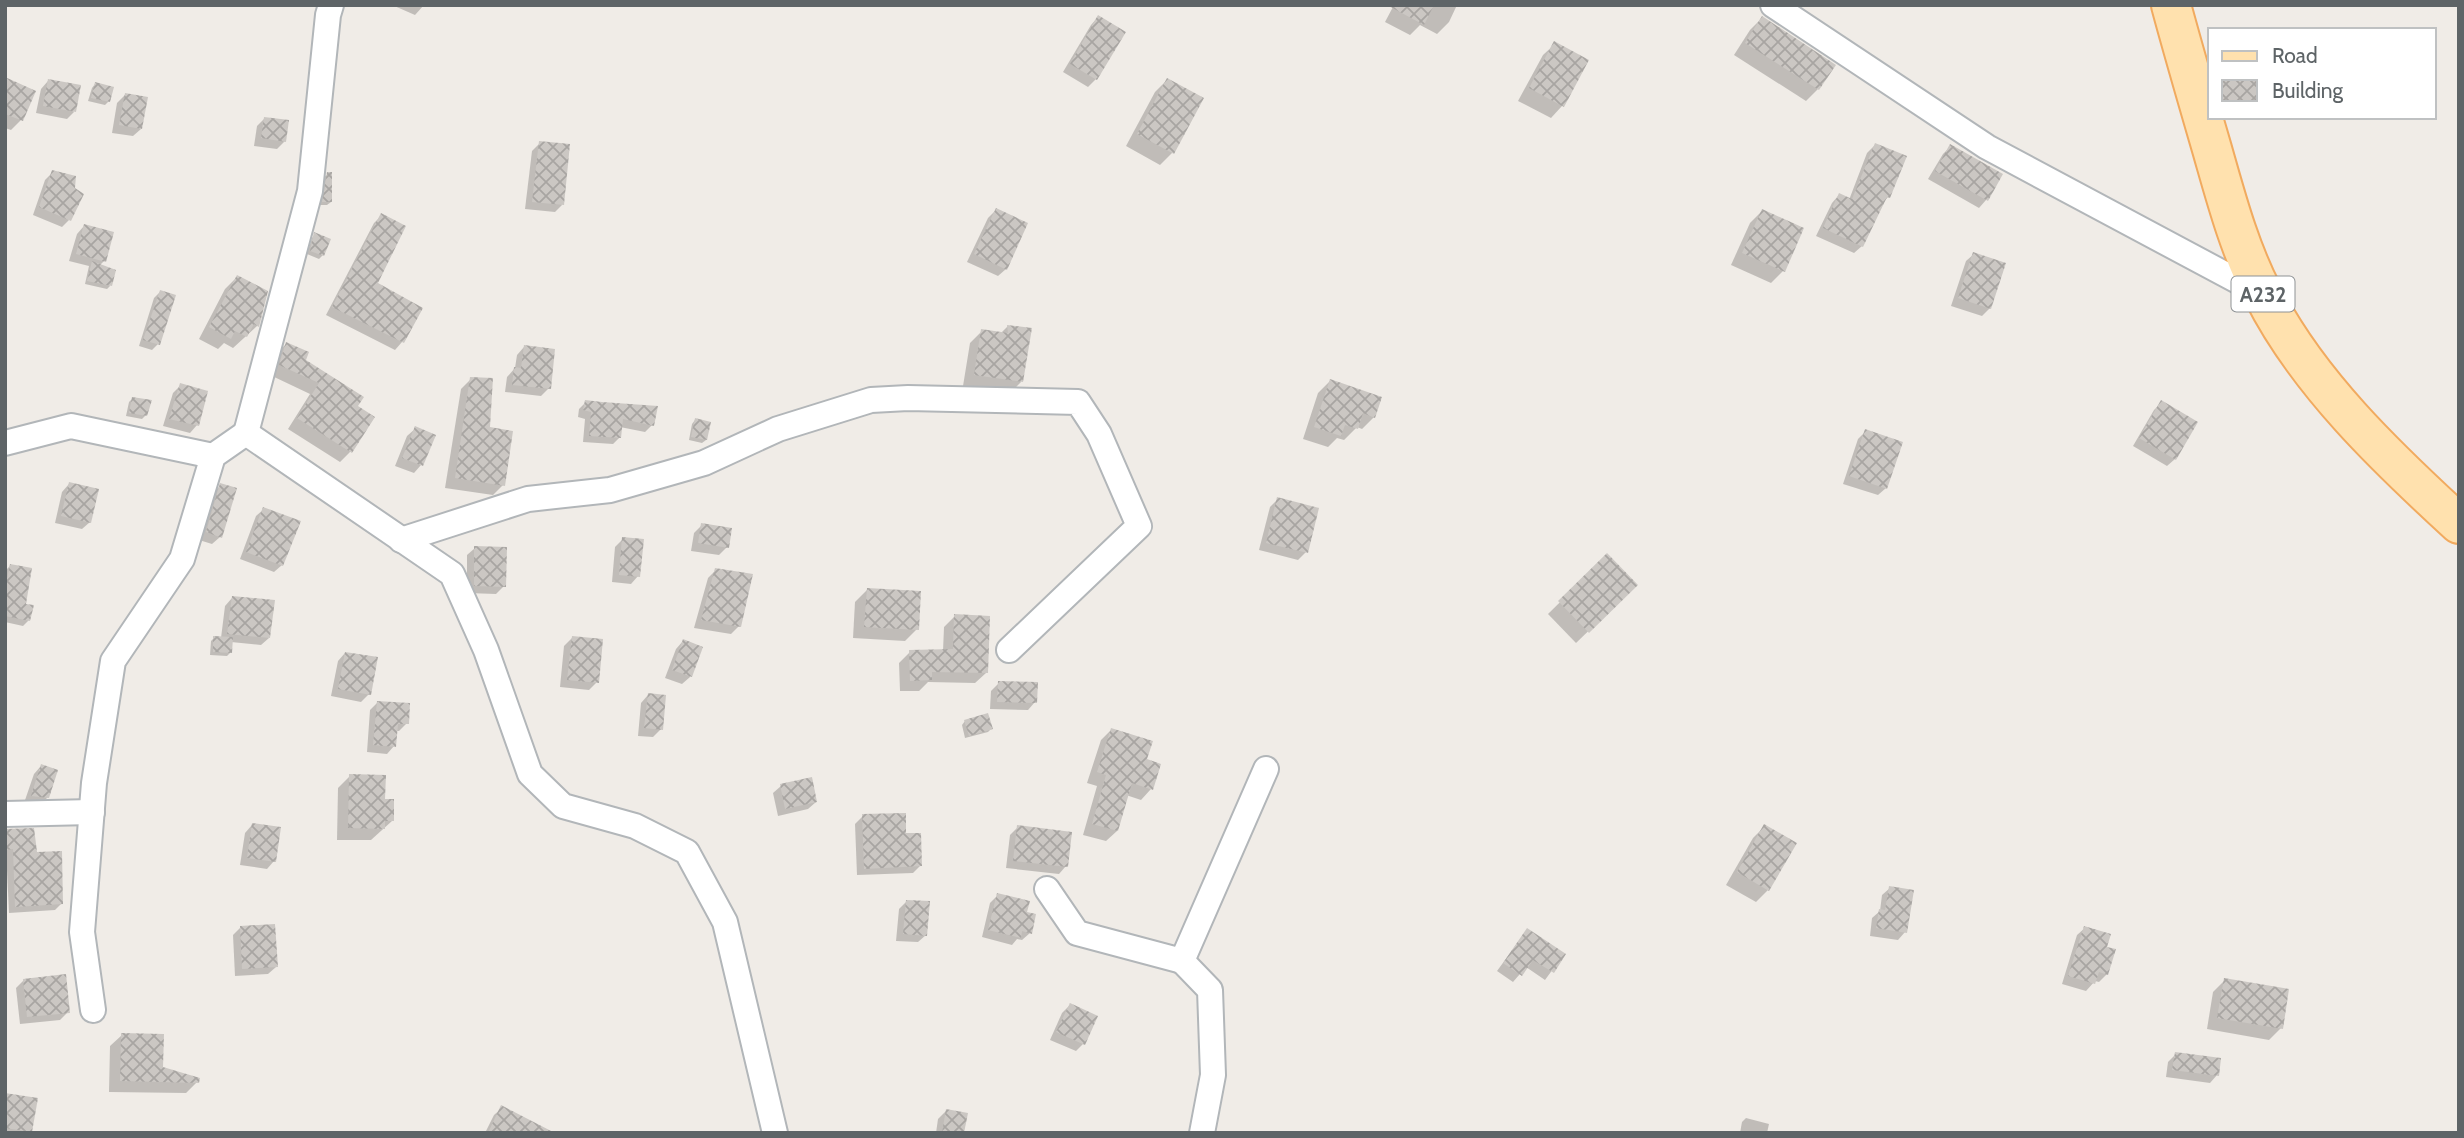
<svg xmlns="http://www.w3.org/2000/svg" width="2464" height="1138" font-family="Cabin,sans-serif">
<defs>
<pattern id="building-cross-hatch" width="8" height="8" patternUnits="userSpaceOnUse" patternTransform="scale(1.75)"><rect width="8" height="8" fill="#cbc7c3"/><path d="M0 0l8 8M0 8l8-8" fill="none" stroke="#a8a5a2"/></pattern>
</defs>
<rect width="100%" height="100%" fill="#f0ece7"/>
<g fill="#0003">
<path d="M392 5H424L415 15Z"/>
<path d="M1394 5H1457L1449 22 1437 34 1420 25 1410 35 1385 22Z"/>
<path d="M1098 17 1096 79 1088 87 1063 72 1091 25Z"/>
<path d="M1762 18 1818 89 1806 101 1734 55 1750 30Z"/>
<path d="M1555 44 1587 61 1562 106 1551 118 1518 101 1543 55Z"/>
<path d="M5 79 33 92 21 120 11 130 5 128Z"/>
<path d="M1167 80 1202 98 1172 153 1160 165 1126 146 1155 92Z"/>
<path d="M48 81 74 112 67 119 36 113 41 89Z"/>
<path d="M95 84 108 102 105 105 88 101 92 88Z"/>
<path d="M125 95 141 129 133 136 112 133 117 103Z"/>
<path d="M265 118 285 141 277 149 254 146 257 126Z"/>
<path d="M540 143 562 205 555 212 525 209 532 151Z"/>
<path d="M1875 145 1888 197 1882 204 1862 246 1854 253 1816 236 1832 203 1839 195 1849 200 1867 153Z"/>
<path d="M1950 147 2001 174 1986 200 1979 208 1928 179 1943 154Z"/>
<path d="M53 172 69 220 62 227 33 215 45 180Z"/>
<path d="M328 174 331 202 327 205H320L324 177Z"/>
<path d="M996 210 1006 269 998 276 967 262 988 218Z"/>
<path d="M1762 211 1783 271 1771 283 1731 265 1750 223Z"/>
<path d="M381 216 375 284 402 342 395 350 326 315 374 223Z"/>
<path d="M84 226 104 261 99 266 110 286 107 289 85 284 89 266 69 261 77 234Z"/>
<path d="M315 234 323 255 319 259 307 254 312 238Z"/>
<path d="M1974 254 1990 308 1982 316 1951 306 1966 261Z"/>
<path d="M237 277 257 326 233 348 224 343 218 349 199 339 225 289Z"/>
<path d="M160 292 158 344 152 350 139 346 154 298Z"/>
<path d="M1008 326 1021 382 1009 394 963 386 970 343 982 331 1000 334Z"/>
<path d="M286 344 356 406 350 452 340 462 288 429 310 394 270 375 276 354Z"/>
<path d="M524 347 549 388 541 396 505 392 507 377 515 368 517 355Z"/>
<path d="M471 379 503 485 493 495 445 488 461 389Z"/>
<path d="M1330 381 1374 417 1362 429 1357 427 1344 440 1337 438 1328 447 1303 439 1318 393Z"/>
<path d="M181 385 197 425 190 433 163 426 173 393Z"/>
<path d="M132 399 145 416 142 419 126 416 129 402Z"/>
<path d="M586 402 652 425 645 432 620 427V437L613 444 583 442 585 419 578 417 579 409Z"/>
<path d="M2162 402 2175 459 2167 466 2133 446 2154 410Z"/>
<path d="M695 420 706 440 702 443 689 440 692 424Z"/>
<path d="M415 429 433 436 421 465 414 473 395 466 407 436Z"/>
<path d="M1866 431 1886 488 1878 495 1843 484 1858 439Z"/>
<path d="M69 484 90 522 82 529 55 523 62 492Z"/>
<path d="M221 485 220 537 212 544 199 540 213 493Z"/>
<path d="M1278 499 1306 552 1298 560 1259 550 1270 507Z"/>
<path d="M264 509 282 565 274 572 240 559 256 516Z"/>
<path d="M702 525 727 547 719 555 691 551 694 533Z"/>
<path d="M623 539 638 576 631 584 612 582 615 547Z"/>
<path d="M475 548 504 586 496 594 467 593V555Z"/>
<path d="M1607 556 1636 585 1576 643 1548 614Z"/>
<path d="M10 566 29 620 23 626 5 622V571Z"/>
<path d="M716 570 739 626 731 634 694 628 708 578Z"/>
<path d="M867 590 917 629 905 641 853 638 855 602Z"/>
<path d="M232 598 269 638 261 645 231 642V652L227 656 210 655 211 641 214 638H221L225 606Z"/>
<path d="M955 616 986 673 975 683 928 682 919 691H900L899 663 910 652 943 651 944 627Z"/>
<path d="M572 638 597 682 589 690 560 687 564 646Z"/>
<path d="M683 641 701 648 690 677 682 684 665 678 676 649Z"/>
<path d="M345 653 369 694 361 702 331 696 338 661Z"/>
<path d="M999 683 1035 702 1028 710 990 709 991 691Z"/>
<path d="M648 695 661 729 653 737 638 736 641 703Z"/>
<path d="M377 703 407 723 399 731H396L394 746 387 754 367 752 370 710Z"/>
<path d="M965 721 991 729 988 732 965 738 962 725Z"/>
<path d="M1111 730 1145 760 1151 789 1141 800 1126 795 1117 831 1106 841 1083 835 1097 786 1087 783 1101 740Z"/>
<path d="M41 766 48 797 40 805 24 803 34 774Z"/>
<path d="M350 776 384 801 392 821 371 840H337L338 788Z"/>
<path d="M781 786 816 802 808 809 778 816 773 793Z"/>
<path d="M863 816 904 835 921 865 913 873 857 875 855 824Z"/>
<path d="M252 825 274 861 267 869 240 865 245 833Z"/>
<path d="M1765 826 1768 890 1756 902 1726 885 1753 838Z"/>
<path d="M1018 827 1066 866 1059 874 1006 868 1010 835Z"/>
<path d="M5 829 35 854 62 903 55 910 9 913Z"/>
<path d="M1890 888 1905 932 1898 940 1870 936 1872 918 1880 911 1882 895Z"/>
<path d="M998 895 1025 914 1030 933 1022 940 1017 939 1012 945 982 937 990 903Z"/>
<path d="M906 902 926 935 918 942 896 941 899 909Z"/>
<path d="M241 927 276 967 268 974 235 976 233 935Z"/>
<path d="M2085 928 2105 948 2107 974 2099 982 2095 981 2086 991 2062 984 2077 935Z"/>
<path d="M1527 930 1564 954 1545 980 1526 967 1513 982 1497 971Z"/>
<path d="M24 980 68 1012 60 1020 20 1024 16 988Z"/>
<path d="M2225 980 2281 1028 2269 1040 2207 1029 2213 992Z"/>
<path d="M1070 1005 1083 1044 1076 1051 1050 1040 1062 1013Z"/>
<path d="M122 1035 161 1068 197 1082 186 1093 109 1092 110 1046Z"/>
<path d="M2176 1054 2217 1075 2210 1083 2166 1077 2168 1062Z"/>
<path d="M5 1094 30 1132 29 1133H5Z"/>
<path d="M502 1108 552 1133H485L494 1115Z"/>
<path d="M946 1111 963 1133H936L938 1119Z"/>
<path d="M1746 1118 1769 1124 1767 1133H1740L1742 1122Z"/>
</g>
<g fill="url(#building-cross-hatch)">
<path d="M1387 5H1434L1424 25Z"/>
<path d="M1098 15 1126 32 1097 80 1070 64Z"/>
<path d="M1762 16 1836 65 1819 90 1745 43Z"/>
<path d="M1554 41 1589 60 1564 107 1529 88Z"/>
<path d="M5 77 36 91 23 121 5 114Z"/>
<path d="M1167 78 1204 98 1174 154 1137 134Z"/>
<path d="M48 79 81 85 76 112 43 106Z"/>
<path d="M95 82 114 87 110 102 91 98Z"/>
<path d="M125 93 148 97 142 129 119 125Z"/>
<path d="M264 117 289 120 286 142 261 138Z"/>
<path d="M539 141 570 144 564 205 532 202Z"/>
<path d="M1875 143 1907 156 1890 198 1887 197 1863 247 1823 228 1839 193 1852 199Z"/>
<path d="M1950 144 2003 174 1988 201 1935 171Z"/>
<path d="M52 170 76 176 75 188 84 194 71 221 39 207Z"/>
<path d="M327 172H332V202H322Z"/>
<path d="M996 208 1028 223 1007 270 974 254Z"/>
<path d="M1762 209 1804 228 1785 272 1742 253Z"/>
<path d="M381 213 406 226 378 283 423 308 404 343 332 307Z"/>
<path d="M84 224 114 232 106 262 76 254Z"/>
<path d="M314 232 331 239 324 256 310 251Z"/>
<path d="M1973 252 2006 263 1991 309 1958 298Z"/>
<path d="M92 261 116 270 112 286 87 281Z"/>
<path d="M237 275 268 291 259 327 254 324 247 337 235 331 231 339 209 327Z"/>
<path d="M160 290 176 295 160 345 143 340Z"/>
<path d="M1007 325 1032 328 1023 382 974 375 981 329 1008 333Z"/>
<path d="M286 342 309 352 306 360 364 397 358 406 375 417 352 453 297 418 319 383 279 365Z"/>
<path d="M524 345 555 349 551 389 512 385 514 367 521 368Z"/>
<path d="M470 377 493 378 490 427 513 431 505 486 455 478Z"/>
<path d="M1330 379 1382 397 1375 418 1363 413 1358 429 1345 425 1341 436 1314 427Z"/>
<path d="M180 383 208 391 199 426 169 419Z"/>
<path d="M132 397 152 400 147 416 129 413Z"/>
<path d="M585 400 602 402 658 406 654 426 623 419 621 438 589 436 591 412 583 410Z"/>
<path d="M2161 400 2198 422 2176 460 2139 438Z"/>
<path d="M695 418 711 422 707 440 691 437Z"/>
<path d="M415 426 436 435 423 466 402 458Z"/>
<path d="M1865 429 1903 442 1887 489 1849 476Z"/>
<path d="M69 482 99 489 91 523 61 516Z"/>
<path d="M220 483 237 488 222 538 206 532Z"/>
<path d="M1277 497 1319 508 1308 553 1266 543Z"/>
<path d="M263 507 301 521 283 566 246 552Z"/>
<path d="M701 523 732 528 729 548 698 543Z"/>
<path d="M622 537 644 539 640 577 619 575Z"/>
<path d="M474 546 507 547 506 587 474 586Z"/>
<path d="M1607 553 1638 585 1589 633 1558 601Z"/>
<path d="M10 564 32 568 26 604 34 605 30 621 5 616V589Z"/>
<path d="M715 568 753 574 741 627 701 620Z"/>
<path d="M867 588 921 591 919 630 864 627Z"/>
<path d="M232 596 275 600 270 638 227 634Z"/>
<path d="M954 614 990 616 988 673 932 672V680L910 681 909 650 953 649Z"/>
<path d="M213 636 233 637 232 653 213 652Z"/>
<path d="M572 636 603 639 599 683 567 680Z"/>
<path d="M683 639 703 647 692 677 672 670Z"/>
<path d="M345 652 378 657 371 695 338 689Z"/>
<path d="M998 681 1038 682 1037 703 997 702Z"/>
<path d="M648 693 666 695 663 730 644 728Z"/>
<path d="M377 701 410 703 409 724H398L396 747 373 745Z"/>
<path d="M988 713 993 729 969 736 964 720Z"/>
<path d="M1111 728 1153 741 1147 759 1161 764 1153 790 1132 783 1118 831 1092 824 1106 775 1097 772Z"/>
<path d="M41 764 58 770 49 798 31 796Z"/>
<path d="M349 774 386 775 385 799H394V821H385V829L348 828Z"/>
<path d="M812 777 817 802 785 809 780 784Z"/>
<path d="M906 813V833H921L922 866 864 869 862 814Z"/>
<path d="M252 823 281 827 276 862 247 858Z"/>
<path d="M1764 824 1797 843 1769 891 1737 872Z"/>
<path d="M1017 825 1072 832 1068 867 1013 861Z"/>
<path d="M34 828 37 852 62 851 63 904 15 907 13 849 5 850V829Z"/>
<path d="M1889 886 1914 890 1907 933 1876 928 1879 909 1885 910Z"/>
<path d="M997 893 1030 901 1027 912 1036 914 1032 934 1022 931 1021 938 988 930Z"/>
<path d="M906 900 930 901 927 936 903 934Z"/>
<path d="M275 924 278 967 242 969 240 926Z"/>
<path d="M2084 926 2111 934 2107 947 2116 949 2108 975 2099 972 2095 984 2068 976Z"/>
<path d="M1527 928 1566 954 1554 973 1533 960 1522 976 1503 963Z"/>
<path d="M66 974 70 1013 27 1017 23 979Z"/>
<path d="M2224 978 2289 989 2283 1029 2217 1018Z"/>
<path d="M1070 1003 1098 1016 1085 1045 1056 1032Z"/>
<path d="M121 1033 164 1034 163 1067 200 1078 199 1083 120 1081Z"/>
<path d="M2175 1052 2221 1058 2219 1076 2172 1070Z"/>
<path d="M5 1093 38 1098 32 1132 5 1128Z"/>
<path d="M501 1105 555 1133H488Z"/>
<path d="M946 1109 968 1113 964 1133H942Z"/>
</g>
<g fill="none" stroke-linecap="round" stroke-linejoin="round">
<defs>
<g id="minor">
<path d="M331 5 328 15 310 191 246 433 452 574 486 650 530 774 563 806 635 826 687 852 725 922 775 1133"/>
<path d="M1773 5 1987 147 2262 294"/>
<path d="M5 443 71 426 213 456"/>
<path d="M401 540 528 499 610 490 704 463 778 429 871 400 908 398 1078 402 1099 434 1139 526 1009 650"/>
<path d="M5 814 92 812"/>
<path d="M1047 889 1077 933 1182 961 1266 769"/>
<path d="M1182 961 1210 990 1213 1075 1202 1133"/>
<path d="M93 1010 82 932 94 783 113 661 182 559 213 456 246 433"/>
</g>
<path id="primary" d="M2171 5C2184 53 2198 101 2212 149 2226 198 2239 248 2263 294 2307 382 2387 458 2459 524"/>
</defs>
<use href="#minor" stroke="#b2b6b9" stroke-width="28"/>
<use href="#primary" stroke="#f1aa5f" stroke-width="42"/>
<use href="#minor" stroke="#fff" stroke-width="24"/>
<use href="#primary" stroke="#ffe1ae" stroke-width="38"/>
</g>
<g text-anchor="middle" dominant-baseline="central" stroke-width="6" stroke-linejoin="round" paint-order="stroke">
<rect fill="#fff" stroke="#8e9295" stroke-width="2" x="2231.5" y="276.5" width="63" height="35" rx="5"/>
<g font-size="21" font-weight="bold" fill="#5e6467">
<text x="2263" y="294">A232</text>
</g>
</g>
<rect width="2464" height="1138" fill="none" stroke="#5e6467" stroke-width="14"/>
<rect x="2208" y="28" width="228" height="91" fill="#ffffff" stroke="#bfc1c2" stroke-width="2"/>
<rect x="2222" y="51" width="35" height="10" fill="#ffe1ae" stroke="#bfc1c2" stroke-width="2"/>
<text x="2272" y="63" font-size="21" fill="#5e6467">Road</text>
<rect x="2222" y="80" width="35" height="21" fill="url(#building-cross-hatch)" stroke="#bfc1c2" stroke-width="2"/>
<text x="2272" y="98" font-size="21" fill="#5e6467">Building</text>
</svg>
